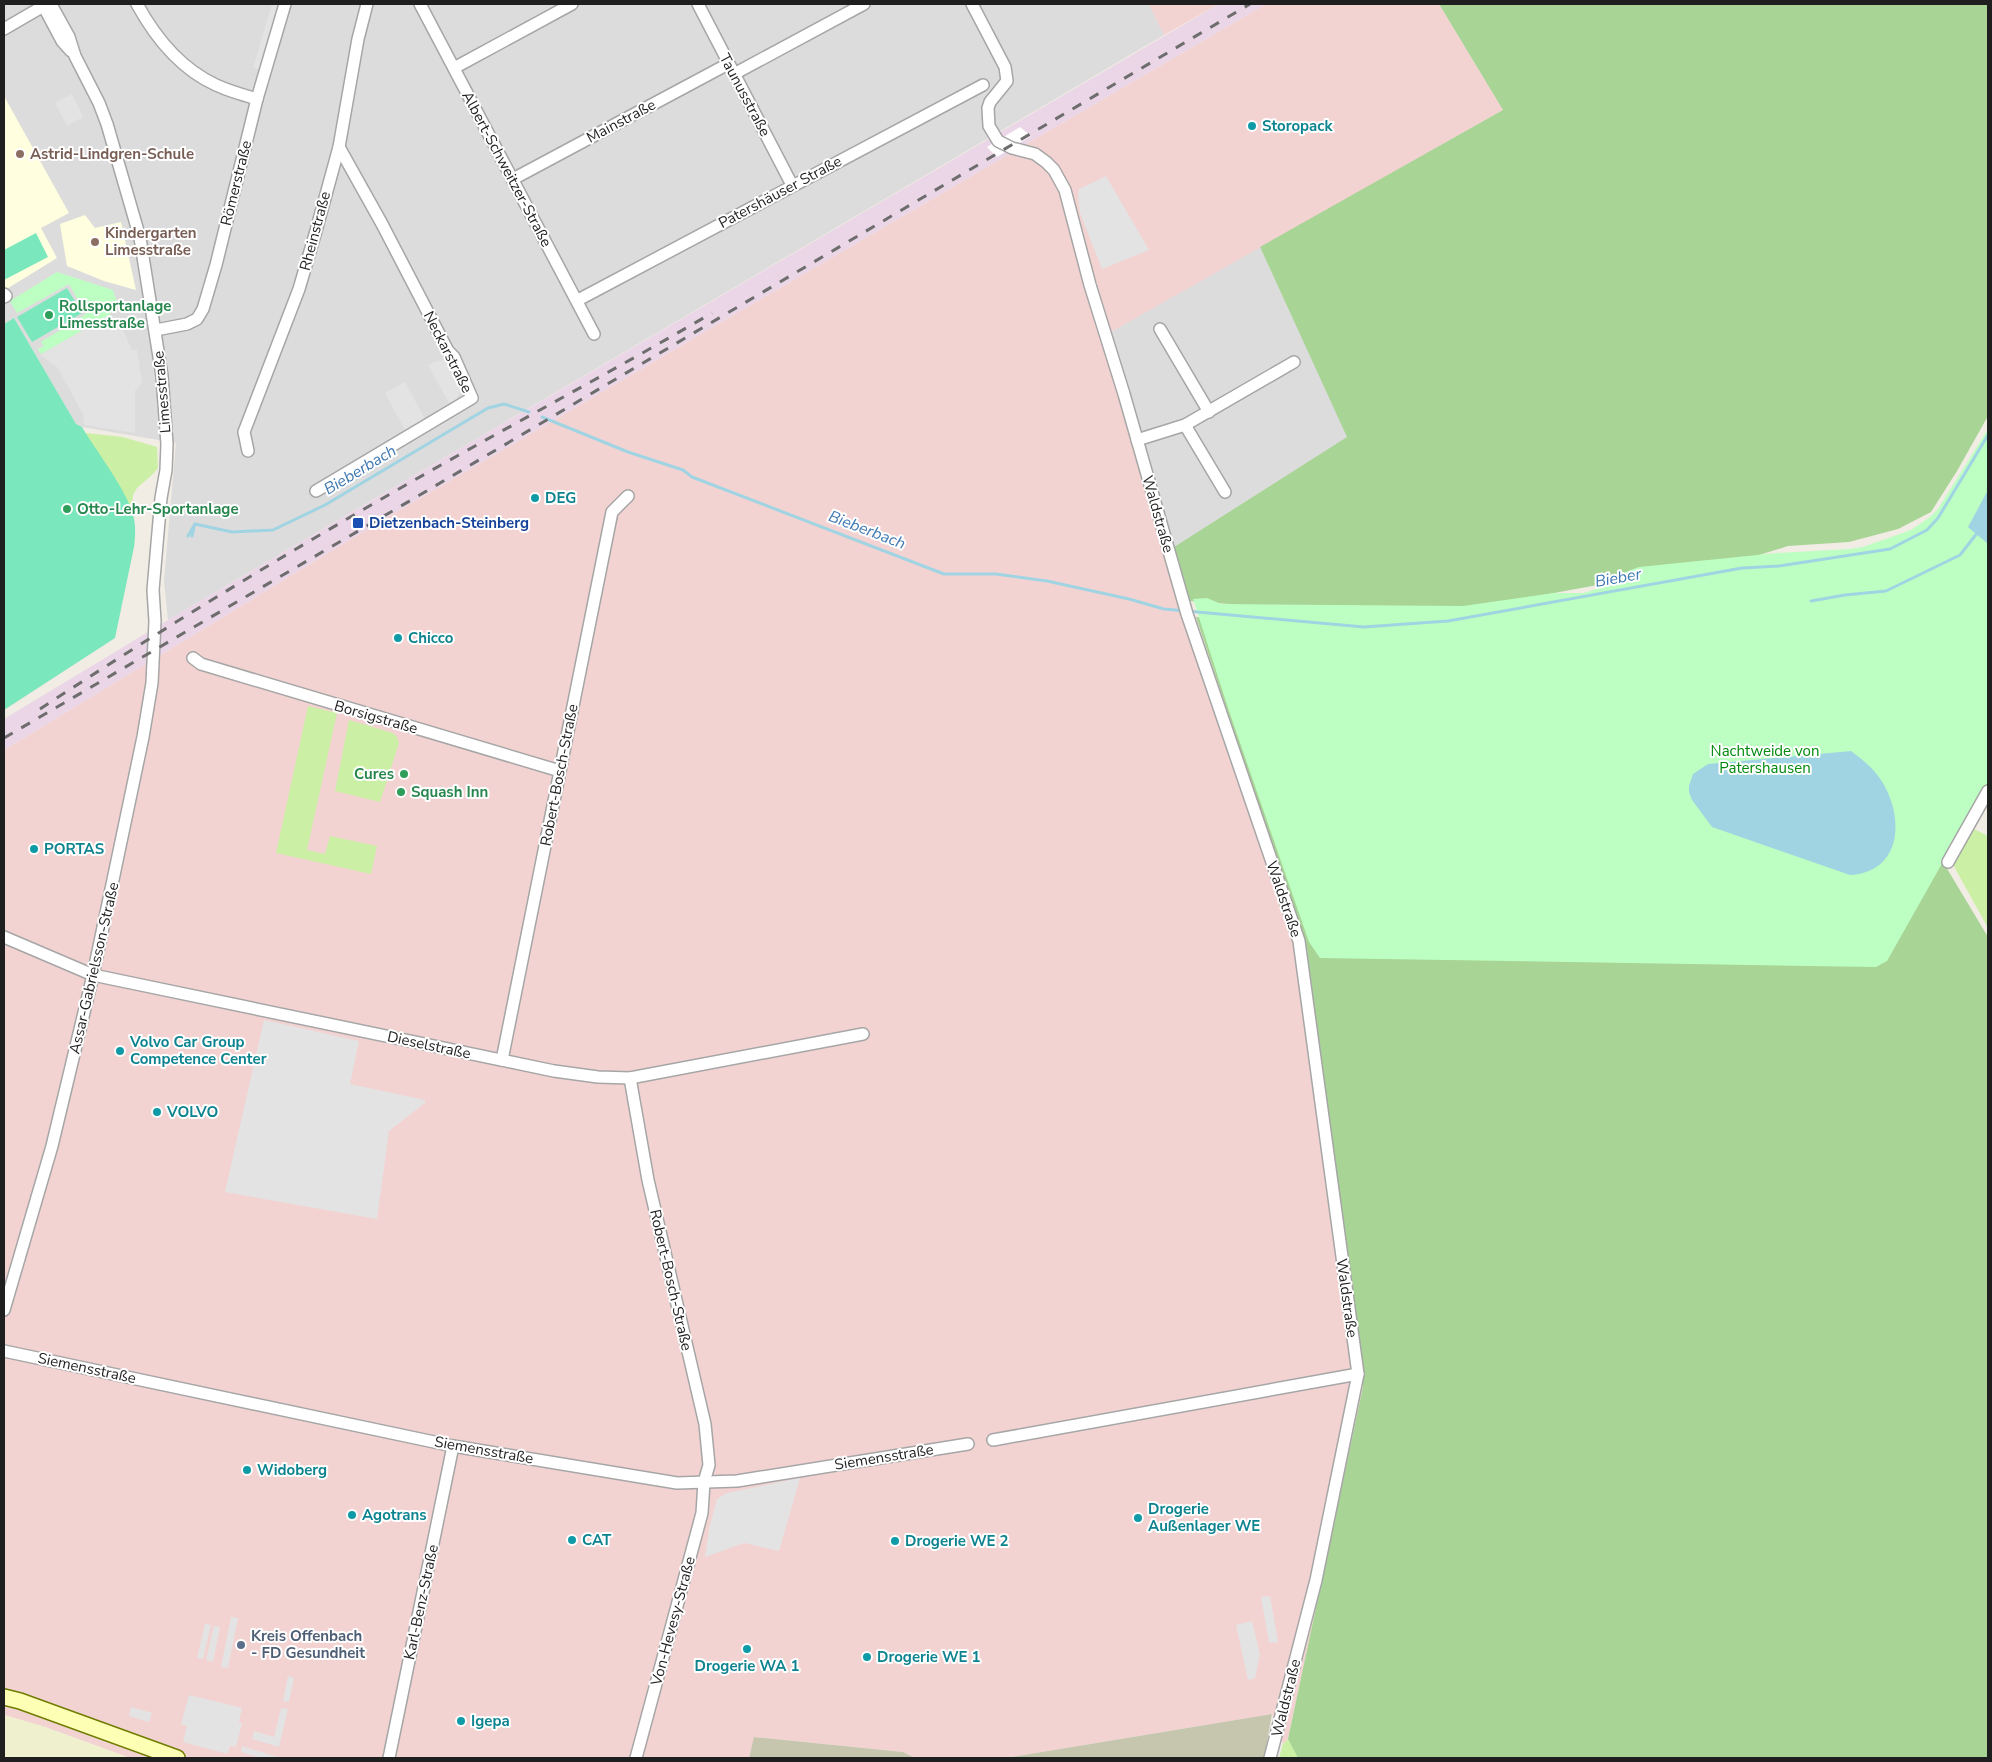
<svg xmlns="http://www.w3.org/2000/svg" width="1992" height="1762" font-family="'Nunito Sans',sans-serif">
<rect width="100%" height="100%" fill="#f1ece4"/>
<g fill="#dddcdc">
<path d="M4 4H1149L1164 35 168 620 164 581 176 443 82 427 76 424 14 318 4 324Z"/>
<path d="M1260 247 1348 437 1174 547 1109 333Z"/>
</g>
<g fill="#f3d3d2">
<path d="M1149 4H1219L1164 35Z"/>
<path d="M1266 4H1439L1503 110 1109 333 1190 601 1307 949 1363 1387 1288 1739 1283 1744 1272 1714 1006 1758H915L903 1752 755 1737 749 1758H130L45 1727 4 1715V750L376 524Z"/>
</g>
<path fill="#ebd6e7" d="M1219 4H1266L376 524 4 750V719L168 620Z"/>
<g fill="#ffffdf">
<path d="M4 96 69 213 41 228 57 258 5 290 4 289Z"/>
<path d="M85 215 95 228 121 222 136 290 104 281 67 266 60 224Z"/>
</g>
<g fill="#c6c6af">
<path d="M1272 1714 1264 1758H1006Z"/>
<path d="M754 1737 903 1752 915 1758H749Z"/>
</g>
<path fill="#eff1ce" d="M4 1715 45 1727 130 1758H4Z"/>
<g fill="#cbf0a5">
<path d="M86 433 123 437 157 447 158 468 153 474 137 488 133 495 132 505 135 532 134 547 75 460Z"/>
<path d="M308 706 337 713 307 850 325 854 330 836 377 846 371 874 276 853Z"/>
<path d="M349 720 393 733 397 737 399 743 380 802 335 791Z"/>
<path d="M1970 827 1988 836V928L1951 861Z"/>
<path d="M1288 1739 1298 1758H1279L1283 1744Z"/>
</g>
<g fill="#a8d495">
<path d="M1439 4H1988V416L1957 471 1931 512 1898 529 1849 542 1788 546 1756 556 1445 613 1363 614 1190 601 1174 547 1347 437 1260 247 1503 110Z"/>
<path d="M1776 571 1946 867 1988 937V1758H1298L1288 1739 1363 1387 1307 949 1196 617 1365 632Z"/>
</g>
<g fill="#bdffc2">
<path d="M57 272 113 290 118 305 109 315 41 354 38 349 44 346 41 342 86 314 69 284 17 313 10 301Z"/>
<path d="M1988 429V782L1887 961 1876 967 1320 958 1309 942 1229 711 1193 599 1207 598 1221 604 1463 606 1554 593H1584L1605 586 1623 573 1639 567 1777 553 1850 549 1863 547 1911 530 1930 517 1938 509Z"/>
</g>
<g fill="#7be7bc">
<path d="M36 233 48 257 4 280V250Z"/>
<path d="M67 288 82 313 32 342 17 317Z"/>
<path d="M14 318 76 424 82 427C96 451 130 494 134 519 136 528 135 538 134 547L115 638 4 710V324Z"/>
</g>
<g fill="#e3e3e3">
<path d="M272 4H280L261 70 253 68Z"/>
<path d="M72 94 83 117 67 126 55 103Z"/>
<path d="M1106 176 1149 250 1102 269 1080 213 1078 195 1079 189Z"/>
<path d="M109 315 118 319 132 350H137L142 383 135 391V433L84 425 83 414 57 367 40 355Z"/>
<path d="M450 360 460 389 456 401 450 405 428 365 436 361Z"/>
<path d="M405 382 425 419 405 430 385 393Z"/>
<path d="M264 1020 359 1041 350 1084 425 1100V1103L389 1131 377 1219 225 1192Z"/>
<path d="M800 1478 779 1551 744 1543 705 1557 709 1529 717 1499 727 1493Z"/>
<path d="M1270 1596 1278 1642 1269 1643 1261 1597Z"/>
<path d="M231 1617 238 1618 228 1668 221 1667Z"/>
<path d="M1252 1621 1260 1655 1255 1678 1248 1680 1236 1625Z"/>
<path d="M205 1624 211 1625 203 1659 197 1658Z"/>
<path d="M214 1626 220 1627 213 1662 206 1660Z"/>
<path d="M288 1676 294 1678 289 1702 283 1701Z"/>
<path d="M189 1695 242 1708 239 1722 242 1723 236 1747 230 1746 228 1754 183 1742 187 1726 181 1724Z"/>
<path d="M131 1707 152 1713 149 1722 129 1716Z"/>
<path d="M281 1708 288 1709 279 1747 252 1739 254 1731 274 1737Z"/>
<path d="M242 1746 281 1758H260L241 1752Z"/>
</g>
<g fill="#a0d4e3">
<path d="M1988 490V544L1968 527Z"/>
<path d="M1851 751C1863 760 1873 768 1881 780 1905 817 1902 872 1850 875L1712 827 1692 800 1689 792V786L1693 774 1708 764Z"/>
</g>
<path fill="#fff" d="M1020 127 1031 136 997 157 987 147Z"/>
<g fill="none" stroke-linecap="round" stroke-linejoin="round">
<g stroke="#a0d4e3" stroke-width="3">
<path d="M542 417 628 452 683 470 692 477 944 574H996L1047 581 1129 599 1164 609 1364 627 1448 621 1742 568 1779 566 1890 549 1927 530 1938 518 1988 435"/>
<path d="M195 524 232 532 273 530 325 505 488 408 504 404 529 412"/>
<path d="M188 536 195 524"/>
<path d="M192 536 194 527"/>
<path d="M1811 601 1845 595 1886 591 1960 555 1978 532"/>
</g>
<defs>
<g id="street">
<path d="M137 4C155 37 181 69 216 85 229 91 243 95 257 99"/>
<path d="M420 4 594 334"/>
<path d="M698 4 792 185"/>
<path d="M972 4 1005 67 1007 81 990 102 988 108 989 126 998 141 1012 148 1035 154 1046 162 1054 170 1065 190 1090 285 1124 394 1187 614 1299 941 1358 1374 1316 1580 1270 1758"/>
<path d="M46 11 62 41 71 51"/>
<path d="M4 29 47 4"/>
<path d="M454 68 572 4"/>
<path d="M734 74 864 4"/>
<path d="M513 179 728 64"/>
<path d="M4 294 6 296 4 297"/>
<path d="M578 300 983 85"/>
<path d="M1160 329 1209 412"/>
<path d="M156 330 187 324 197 319 203 309 216 265 257 99 285 4"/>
<path d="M1185 425 1225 492"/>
<path d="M1137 440 1185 425 1294 362"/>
<path d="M248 451 244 432 299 289 316 231 339 147 358 39 367 4"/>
<path d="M316 491 472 398 454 357 448 351 382 224 339 147"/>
<path d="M193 658 201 664 560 771"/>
<path d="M1948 862 1988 791"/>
<path d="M4 937 93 975 554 1071 598 1077 630 1078 863 1034"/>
<path d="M502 1060 612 512 628 496"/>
<path d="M630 1078 648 1180 705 1424 709 1465 704 1482 702 1513 636 1758"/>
<path d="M4 1310 52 1146 93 975 143 737 152 683 155 621 153 590 161 498 166 470 167 444 162 376 140 238 107 124 99 103 75 56 69 37 53 8 47 4"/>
<path d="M4 1351 453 1446 677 1483 737 1481 968 1444"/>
<path d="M993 1440 1358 1374"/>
<path d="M389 1758 453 1446"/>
</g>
<path id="secondary" d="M4 1697 20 1701 177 1758"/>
</defs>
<use href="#street" stroke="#a6a6a6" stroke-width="14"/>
<use href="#secondary" stroke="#707c00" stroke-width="18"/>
<use href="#street" stroke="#fff" stroke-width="11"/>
<use href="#secondary" stroke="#fcffb4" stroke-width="15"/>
<g stroke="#6d6d6d" stroke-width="3" stroke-dasharray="10 10" stroke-linecap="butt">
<path d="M40 709C162 629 285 554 411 482 511 425 613 371 712 313"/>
<path d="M4 738 413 499 1250 4"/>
</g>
</g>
<g fill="#0f9aa8" stroke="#fff" stroke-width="2">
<circle cx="1252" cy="126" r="5"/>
<circle cx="535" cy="498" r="5"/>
<circle cx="398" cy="638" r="5"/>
<circle cx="34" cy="849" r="5"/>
<circle cx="120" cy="1051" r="5"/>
<circle cx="157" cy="1112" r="5"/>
<circle cx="247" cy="1470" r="5"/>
<circle cx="352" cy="1515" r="5"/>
<circle cx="1138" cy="1518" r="5"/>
<circle cx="572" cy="1540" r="5"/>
<circle cx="895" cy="1541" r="5"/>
<circle cx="747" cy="1649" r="5"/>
<circle cx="867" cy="1657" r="5"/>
<circle cx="461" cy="1721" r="5"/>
</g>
<g fill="#8d6e63" stroke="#fff" stroke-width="2">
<circle cx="20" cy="154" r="5"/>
<circle cx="95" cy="242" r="5"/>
</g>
<g fill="#2e9e5b" stroke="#fff" stroke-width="2">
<circle cx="49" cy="315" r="5"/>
<circle cx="67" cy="509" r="5"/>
<circle cx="404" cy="774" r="5"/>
<circle cx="401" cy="792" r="5"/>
</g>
<rect fill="#1a4fb4" stroke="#fff" stroke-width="2" x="352" y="517" width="12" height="12" rx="2.5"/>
<circle fill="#5c6f8a" stroke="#fff" stroke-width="2" cx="241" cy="1645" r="5"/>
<g text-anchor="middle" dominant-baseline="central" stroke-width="4" stroke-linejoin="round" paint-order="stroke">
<g font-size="15" fill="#1f1f1f" stroke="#fff">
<text transform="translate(745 95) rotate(62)">Taunusstraße</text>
<text transform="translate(621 121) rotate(-28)">Mainstraße</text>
<text transform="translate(507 169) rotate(62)">Albert-Schweitzer-Straße</text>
<text transform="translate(236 183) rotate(-76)">Römerstraße</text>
<text transform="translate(780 192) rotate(-28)">Patershäuser Straße</text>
<text transform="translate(315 231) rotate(-75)">Rheinstraße</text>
<text transform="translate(448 352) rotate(63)">Neckarstraße</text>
<text transform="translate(162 392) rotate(-95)">Limesstraße</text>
<text transform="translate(1158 514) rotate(74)">Waldstraße</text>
<text transform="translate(376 717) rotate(16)">Borsigstraße</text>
<text transform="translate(559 775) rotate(-79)">Robert-Bosch-Straße</text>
<text transform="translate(1284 899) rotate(71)">Waldstraße</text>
<text transform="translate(94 968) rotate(-77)">Assar-Gabrielsson-Straße</text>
<text transform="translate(429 1045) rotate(12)">Dieselstraße</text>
<text transform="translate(671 1280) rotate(77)">Robert-Bosch-Straße</text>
<text transform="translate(1347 1298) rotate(82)">Waldstraße</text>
<text transform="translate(87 1368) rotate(12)">Siemensstraße</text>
<text transform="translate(484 1450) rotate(10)">Siemensstraße</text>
<text transform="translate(884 1457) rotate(-9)">Siemensstraße</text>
<text transform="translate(421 1602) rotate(-78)">Karl-Benz-Straße</text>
<text transform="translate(673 1621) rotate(-75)">Von-Hevesy-Straße</text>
<text transform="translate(1286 1698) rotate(-76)">Waldstraße</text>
</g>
<g font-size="15" font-weight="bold" fill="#0d838f" stroke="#fff" text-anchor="start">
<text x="1262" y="126">Storopack</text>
<text x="545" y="498">DEG</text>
<text x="408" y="638">Chicco</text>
<text x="44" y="849">PORTAS</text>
<text x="130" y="1042">Volvo Car Group<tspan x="130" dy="17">Competence Center</tspan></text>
<text x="167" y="1112">VOLVO</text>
<text x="257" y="1470">Widoberg</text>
<text x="1148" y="1509">Drogerie<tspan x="1148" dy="17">Außenlager WE</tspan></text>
<text x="362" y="1515">Agotrans</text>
<text x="582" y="1540">CAT</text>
<text x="905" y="1541">Drogerie WE 2</text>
<text x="877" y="1657">Drogerie WE 1</text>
<text x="747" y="1666" text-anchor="middle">Drogerie WA 1</text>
<text x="471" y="1721">Igepa</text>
</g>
<g font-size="15" font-weight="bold" fill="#785e54" stroke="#fff" text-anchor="start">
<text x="30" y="154">Astrid-Lindgren-Schule</text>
<text x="105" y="233">Kindergarten<tspan x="105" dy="17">Limesstraße</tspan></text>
</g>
<g font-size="15" font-weight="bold" fill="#27864d" stroke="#fff" text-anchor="start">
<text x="59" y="306">Rollsportanlage<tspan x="59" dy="17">Limesstraße</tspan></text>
<text x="77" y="509">Otto-Lehr-Sportanlage</text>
<text x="394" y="774" text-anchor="end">Cures</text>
<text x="411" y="792">Squash Inn</text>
</g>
<g font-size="15" font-weight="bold" fill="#164399" stroke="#fff" text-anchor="start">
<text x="369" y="523">Dietzenbach-Steinberg</text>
</g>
<g font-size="15" fill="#01890b" stroke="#fff">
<text x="1765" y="751">Nachtweide von<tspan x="1765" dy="17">Patershausen</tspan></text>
</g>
<g font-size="15" font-weight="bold" fill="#4e5e75" stroke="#fff" text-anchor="start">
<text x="251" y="1636">Kreis Offenbach<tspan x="251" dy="17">- FD Gesundheit</tspan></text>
</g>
<g font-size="16" font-style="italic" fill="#3f79b1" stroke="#fff">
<text transform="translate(360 470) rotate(-31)">Bieberbach</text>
<text transform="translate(867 530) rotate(21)">Bieberbach</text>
<text transform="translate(1618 578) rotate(-10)">Bieber</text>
</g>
</g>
<rect width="1992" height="1762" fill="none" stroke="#1f1f1f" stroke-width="10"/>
</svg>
